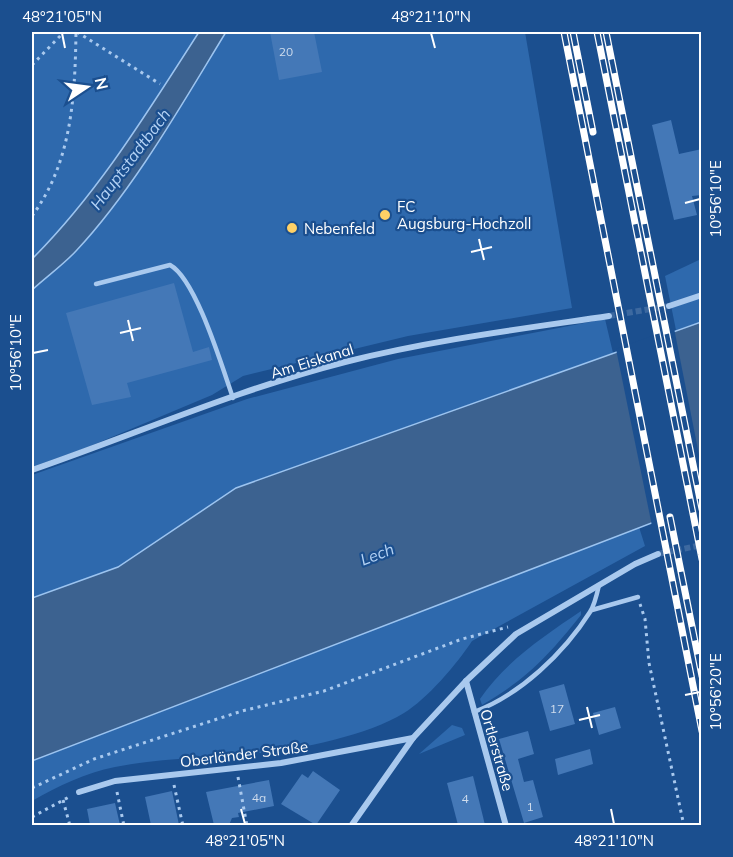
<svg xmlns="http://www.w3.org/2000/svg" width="733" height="857" font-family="Mulish,sans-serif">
<rect width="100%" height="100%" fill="#1b4f8f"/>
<g fill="#2e69ad">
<path d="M32 32H199C148 111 99 192 32 259Z"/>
<path d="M226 32H525L572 308 408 336 243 376 212 395 88 447 32 467V290C46 277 63 265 76 251 134 189 182 104 226 32Z"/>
<path d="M701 259V322L676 330 665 276Z"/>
<path d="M605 319 613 353 236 488 118 567 32 598V475L247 399 398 359Z"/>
<path d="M639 527 645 546 472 641C457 664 427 699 404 713 369 735 301 749 260 753 212 759 163 757 115 767 85 773 58 786 32 801V761Z"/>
<path d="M581 611V615C549 655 527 679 482 705L480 699C505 662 544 636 581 611Z"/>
<path d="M452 725 462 728 465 735 419 754Z"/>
</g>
<g fill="#3c6290" stroke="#9cc4f0" stroke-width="1.5">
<path d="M199 32H226C182 104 134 189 76 251 63 265 46 277 32 290V259C99 192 148 111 199 32Z"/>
<path d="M701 322V504L32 761V598L118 567 236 488Z"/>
</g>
<path fill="#1b4f8f" d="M674 328 701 465 702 507 652 526 616 349Z"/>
<g fill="#4478b7">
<path d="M270 32H314L322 72 279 80Z"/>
<path d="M671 120 679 154 702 149V195L692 196 697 215 674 220 652 125Z"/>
<path d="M174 283 193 352 209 347 212 360 127 383 131 397 92 405 66 313Z"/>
<path d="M564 684 575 724 550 731 539 691Z"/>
<path d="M615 707 621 728 599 735 593 713Z"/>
<path d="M528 731 534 754 518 759 524 782 533 780 543 817 524 823 499 739Z"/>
<path d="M590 749 593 764 558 775 555 759Z"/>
<path d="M313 771 340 790 316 825 281 804 302 774 308 778Z"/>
<path d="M473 776 485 825H458L447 783Z"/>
<path d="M269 780 274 806 238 813 239 817 232 818 229 825H214L206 792Z"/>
<path d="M172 791 179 825H151L145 797Z"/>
<path d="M115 803 120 825H90L87 809Z"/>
</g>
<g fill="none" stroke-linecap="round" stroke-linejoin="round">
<g stroke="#3d69a0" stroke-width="6" stroke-dasharray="6 3" stroke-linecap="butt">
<path d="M609 316 669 306"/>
<path d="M658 554 702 545"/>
</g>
<g stroke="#a9c9ee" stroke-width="3" stroke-dasharray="3 4.5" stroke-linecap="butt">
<path d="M77 32 160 84"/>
<path d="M32 65 64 32"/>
<path d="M32 216C72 162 75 96 76 32"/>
<path d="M640 604 645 619 649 663 684 826"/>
<path d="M238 777 247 826"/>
<path d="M174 785 183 826"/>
<path d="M32 788 94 759 242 711 324 691 462 639 508 627"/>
<path d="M117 792 124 826"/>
<path d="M63 800 70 826"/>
<path d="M32 817 69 797"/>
</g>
<g stroke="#a9c9ee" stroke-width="4.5">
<path d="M96 284 170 265C196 279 222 367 233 398"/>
<path d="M592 610 638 597"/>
<path d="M474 712C520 695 564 653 590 612 595 604 597 594 599 585"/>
</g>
<g stroke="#a9c9ee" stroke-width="6">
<path d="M669 306 702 295"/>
<path d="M32 470C136 434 239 389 345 362 432 340 521 329 609 316"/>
<path d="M466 681 506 826"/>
<path d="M79 792 115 781 281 763 413 738"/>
<path d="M351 826 413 738 466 681 516 634 635 564 658 554"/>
</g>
<defs>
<g id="rail">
<path d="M564 32 702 731"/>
<path d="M573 32 593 132"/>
<path d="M597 32 702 559"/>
<path d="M606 32 702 509"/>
<path d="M670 517 702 676"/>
</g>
</defs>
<use href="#rail" stroke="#fff" stroke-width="7"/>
<use href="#rail" stroke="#1b4f8f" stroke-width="4.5" stroke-dasharray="14" stroke-linecap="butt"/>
</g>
<path fill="none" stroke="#fff" stroke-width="2" d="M62 33 65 48M431 33 435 48M685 203 700 199M479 239 484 260M471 252 492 247M128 320 133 341M120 333 141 328M33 353 48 350M685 695 700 692M587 707 592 728M579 720 600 715M241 809 245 824M611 809 614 824"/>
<g fill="#ffd166" stroke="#1b4f8f" stroke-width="2">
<circle cx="385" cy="215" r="6"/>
<circle cx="292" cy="228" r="6"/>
</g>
<g text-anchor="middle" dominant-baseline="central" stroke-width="4.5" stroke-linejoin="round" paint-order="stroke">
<g font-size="12" fill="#d0dded">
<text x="286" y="51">20</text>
<text x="557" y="708">17</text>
<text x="259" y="797">4a</text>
<text x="465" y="798">4</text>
<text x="530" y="806">1</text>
</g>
<g font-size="15" fill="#fff" stroke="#1b4f8f" text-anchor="start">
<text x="397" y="206">FC<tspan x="397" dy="17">Augsburg-Hochzoll</tspan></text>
<text x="304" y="228">Nebenfeld</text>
</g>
<g font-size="15" fill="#fff" stroke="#1b4f8f">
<text transform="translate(312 361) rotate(-17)">Am Eiskanal</text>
<text transform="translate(497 750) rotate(74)">Ortlerstraße</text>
<text transform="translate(244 754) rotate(-7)">Oberländer Straße</text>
</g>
<g font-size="16" font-style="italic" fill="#b5d3f5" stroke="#1b4f8f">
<text transform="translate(130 159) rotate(-53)">Hauptstadtbach</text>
<text transform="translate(377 554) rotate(-21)">Lech</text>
</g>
</g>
<rect width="733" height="857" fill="none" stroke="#1b4f8f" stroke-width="66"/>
<g transform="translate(87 87) rotate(77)" stroke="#1b4f8f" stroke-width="4.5" paint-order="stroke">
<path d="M0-4.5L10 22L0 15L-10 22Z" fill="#ffffff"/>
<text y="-9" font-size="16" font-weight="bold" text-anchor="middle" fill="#ffffff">N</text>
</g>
<rect x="33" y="33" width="667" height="791" fill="none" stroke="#fff" stroke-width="2"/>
<g font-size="15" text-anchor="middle" fill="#fff">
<text x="62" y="22">48°21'05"N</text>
<text x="431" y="22">48°21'10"N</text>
<text transform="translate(716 199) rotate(-90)" y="5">10°56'10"E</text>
<text transform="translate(16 353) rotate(-90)" y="5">10°56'10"E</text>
<text transform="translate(716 692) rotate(-90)" y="5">10°56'20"E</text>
<text x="245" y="846">48°21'05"N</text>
<text x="614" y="846">48°21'10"N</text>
</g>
</svg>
